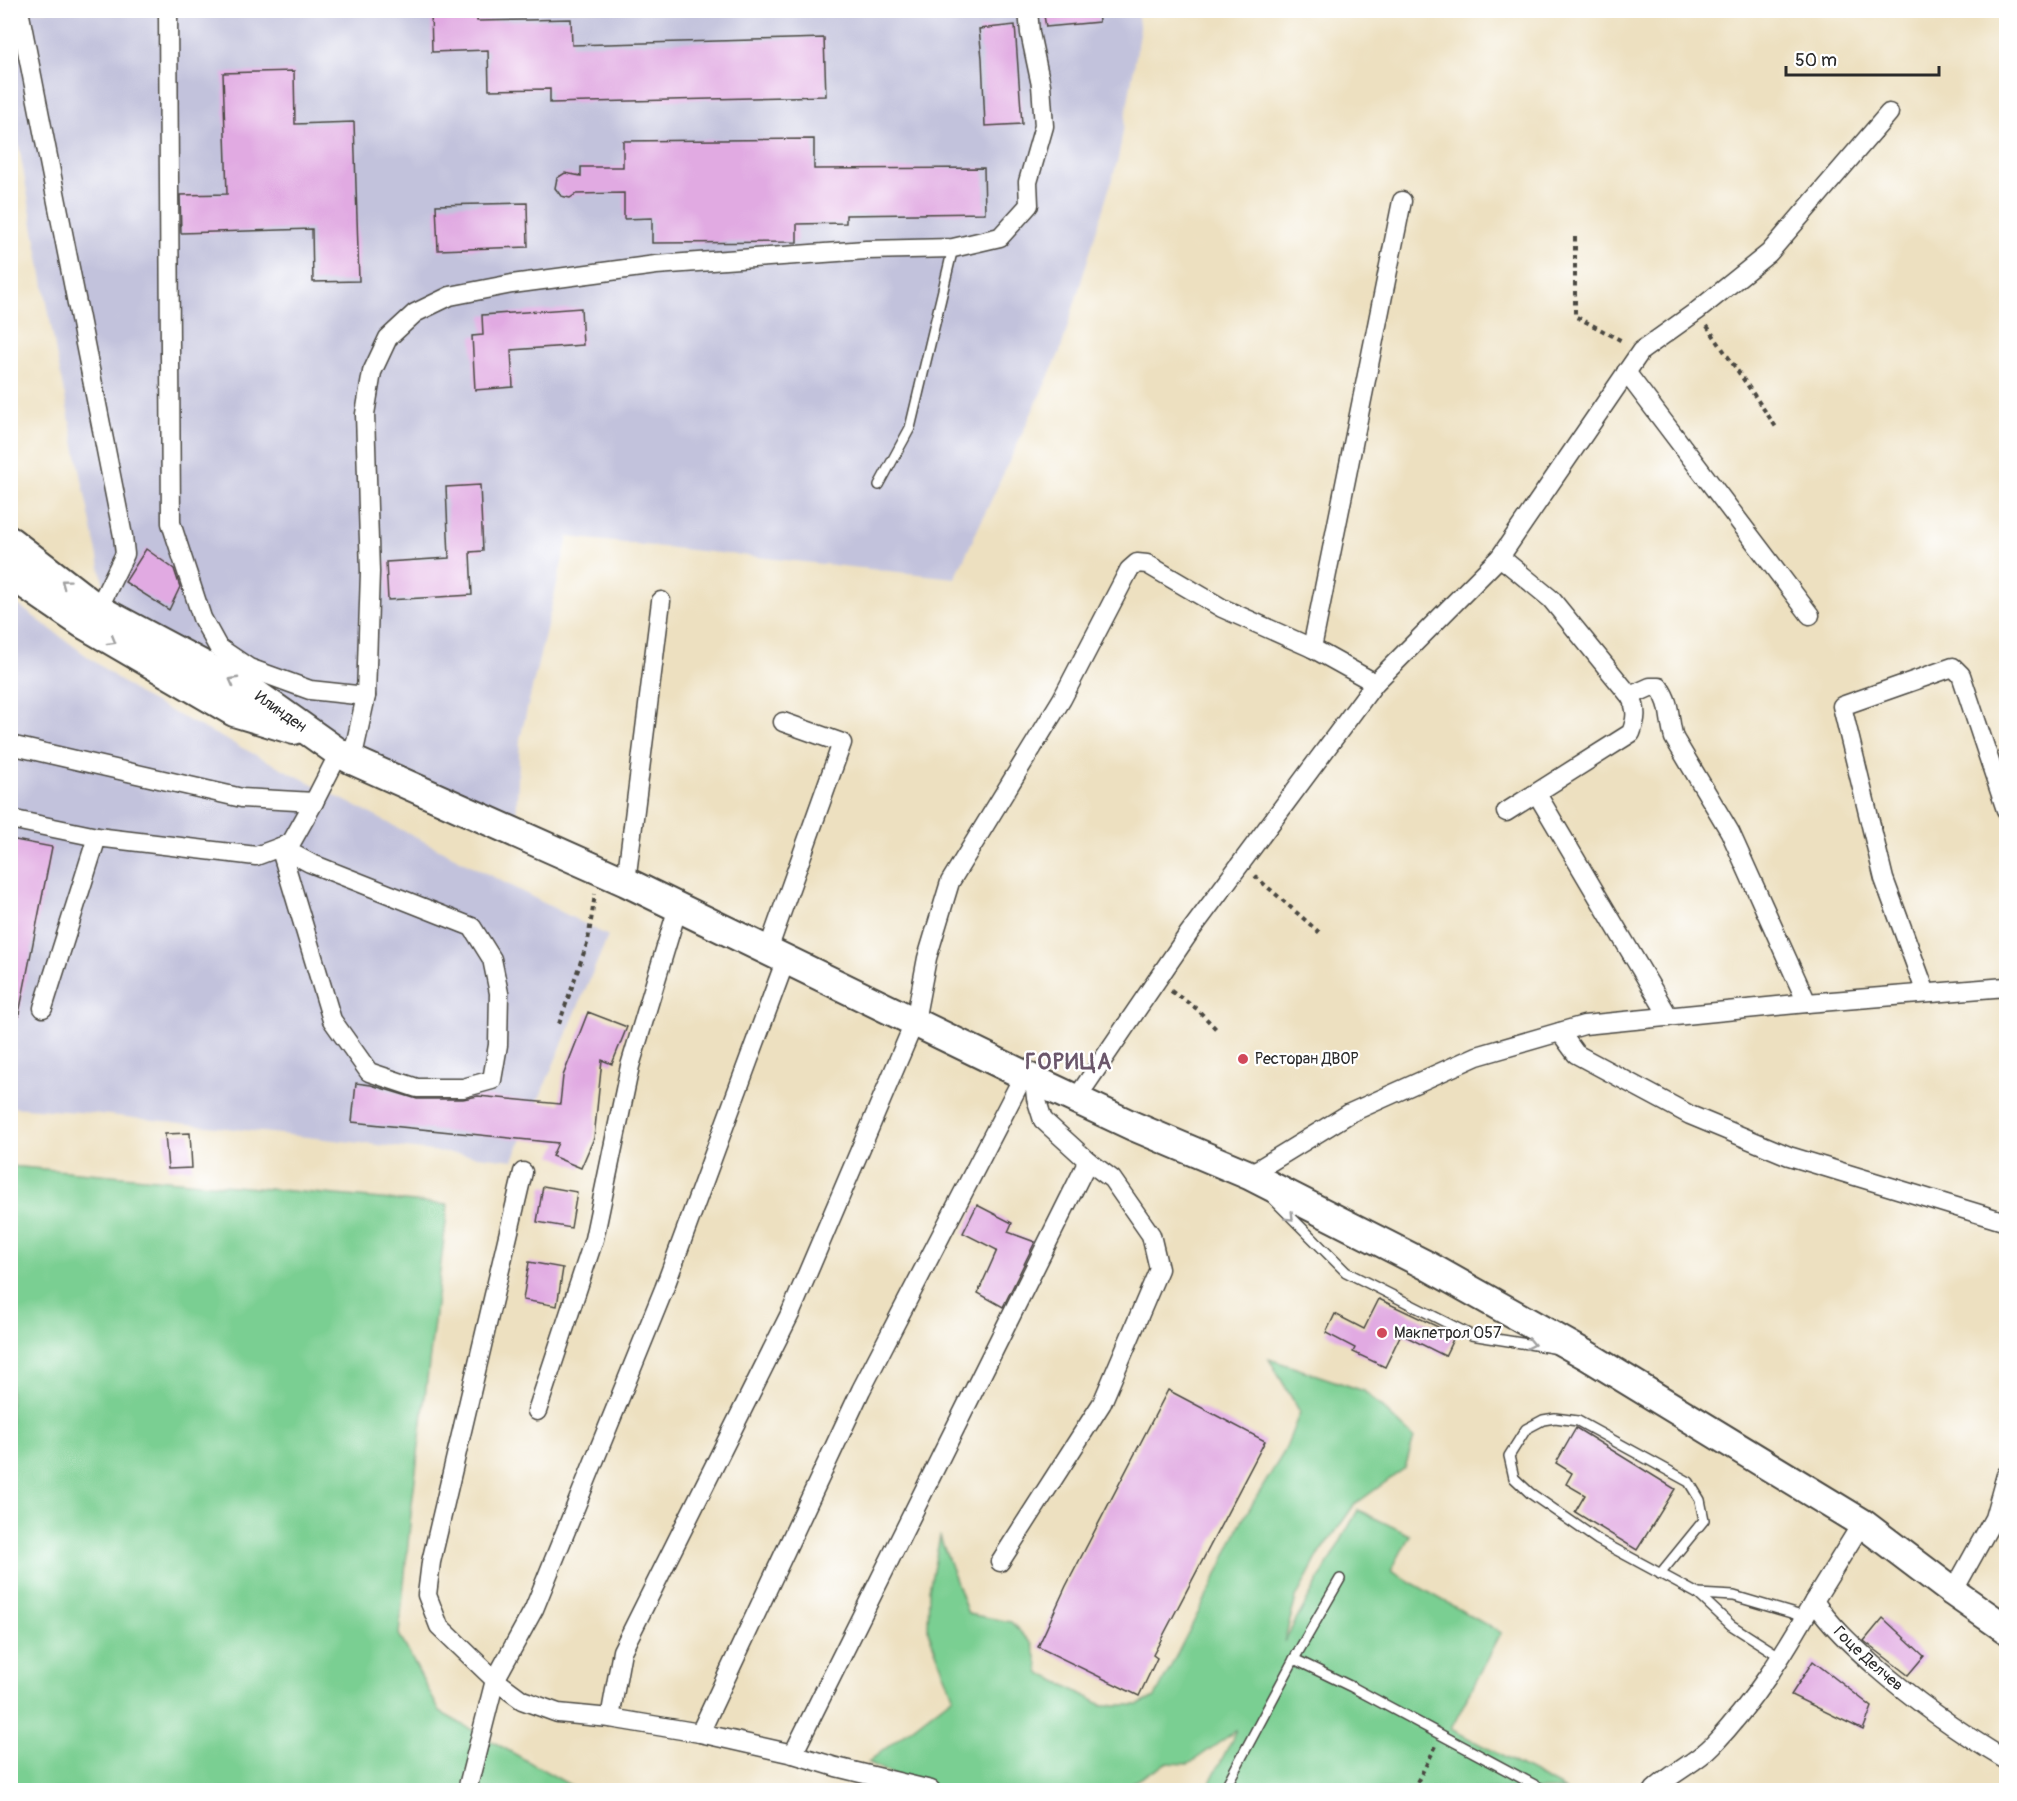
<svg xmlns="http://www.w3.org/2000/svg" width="2017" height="1801" font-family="Pangolin,sans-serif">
<rect width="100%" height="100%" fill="#fff"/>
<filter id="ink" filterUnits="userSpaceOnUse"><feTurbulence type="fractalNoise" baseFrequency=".0167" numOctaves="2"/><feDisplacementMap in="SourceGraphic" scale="12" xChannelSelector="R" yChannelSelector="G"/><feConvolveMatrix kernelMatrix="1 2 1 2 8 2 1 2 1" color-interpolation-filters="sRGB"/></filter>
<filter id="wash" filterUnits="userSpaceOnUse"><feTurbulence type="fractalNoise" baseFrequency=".008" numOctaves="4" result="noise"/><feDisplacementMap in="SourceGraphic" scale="24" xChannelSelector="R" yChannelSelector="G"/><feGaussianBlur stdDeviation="1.35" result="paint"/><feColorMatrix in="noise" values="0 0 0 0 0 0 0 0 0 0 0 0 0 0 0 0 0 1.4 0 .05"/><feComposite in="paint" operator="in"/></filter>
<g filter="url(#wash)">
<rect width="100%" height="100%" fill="#ede0c0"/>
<g fill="#c2c2dc">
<path d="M1137 10 1140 33 1118 159 1060 352 955 578 568 537 520 739 516 821 346 745 108 606 56 353 11 102 10 11Z"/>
<path d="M10 599 141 696 608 936 513 1160 91 1113 11 1107Z"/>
</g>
<g fill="#7acf92" stroke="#527d5e" stroke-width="1.5">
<path d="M10 1166 448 1205 412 1504 399 1634 440 1712 579 1790H11Z"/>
<path d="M1269 1359 1364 1391 1414 1438 1405 1468 1354 1505 1317 1558 1296 1598 1284 1642 1358 1510 1410 1535 1391 1571 1501 1633 1451 1729 1566 1790H1206L1237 1730 1189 1764 1166 1763 1128 1785 1109 1790H922L868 1762 953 1696 928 1631 929 1589 940 1537 968 1614 1011 1622 1033 1645 1040 1673 1061 1683 1102 1705H1138L1155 1697 1211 1588 1240 1524 1284 1452 1300 1412Z"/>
</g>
<g id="blocks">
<g fill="#e1aae2">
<path d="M431 10H477V21L571 19 572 45 824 38 826 96 550 103V89L489 90 488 50 432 52Z"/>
<path d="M1043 10H1098L1099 22 1046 27Z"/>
<path d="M1015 25 1022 124 985 126 982 58 979 29Z"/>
<path d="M294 71 295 124 354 122 359 281 313 282 312 229 181 233 180 195 227 194 223 73Z"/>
<path d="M814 139V169L984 168 985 213 846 215V223L797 224V242L652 243V218L624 219V193L576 194 570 198 561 196 555 188 557 178 565 173 581 176V167H623V141Z"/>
<path d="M527 203 528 247 438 250 436 205Z"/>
<path d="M581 308 583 345 511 350 513 387 475 390 472 336 483 335 482 315Z"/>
<path d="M480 485 483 551 470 552 472 595 388 600 386 562 449 558 446 487Z"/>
<path d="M146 549 174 569 180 587 169 610 125 582Z"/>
<path d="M10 839 52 847 18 1019 10 1018Z"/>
<path d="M588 1012 627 1027 612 1064 602 1060 594 1138 581 1168 552 1156 558 1143 352 1122 356 1083 371 1085 417 1099H463L478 1096 560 1104 563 1076Z"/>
<path d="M190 1133 192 1168 168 1169 165 1134Z"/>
<path d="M543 1186 577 1192 571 1228 537 1222Z"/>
<path d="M977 1205 1012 1223 1008 1232 1035 1242 1003 1307 978 1293 997 1250 963 1233Z"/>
<path d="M529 1262 563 1268 557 1306 523 1300Z"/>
<path d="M1379 1299 1455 1335 1445 1356 1401 1334 1385 1367 1353 1352 1355 1348 1326 1333 1335 1314 1364 1329Z"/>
<path d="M1168 1390 1265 1441 1153 1655 1157 1658 1139 1696 1038 1647 1066 1586Z"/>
<path d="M1576 1428 1675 1489 1637 1550 1575 1512 1585 1495 1566 1484 1572 1473 1556 1463Z"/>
<path d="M1883 1618 1924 1656 1908 1675 1864 1641Z"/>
<path d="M1813 1661 1872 1707 1863 1730 1791 1695Z"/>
</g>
</g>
</g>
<g filter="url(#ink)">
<use href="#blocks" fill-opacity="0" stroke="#484641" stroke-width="1.5"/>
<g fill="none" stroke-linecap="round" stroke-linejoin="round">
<defs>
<g id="service">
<path d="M879 485 910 428 953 248"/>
<path d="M1272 1198 1346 1272 1471 1335 1553 1348"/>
<path d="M1660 1574 1704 1520 1700 1500 1689 1482 1578 1421 1555 1418 1543 1420 1526 1429 1509 1456 1514 1478 1530 1493 1598 1540 1698 1594 1731 1625 1781 1657"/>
<path d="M1698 1594 1734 1596 1805 1617"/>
<path d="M1294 1659 1352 1687 1544 1790"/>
<path d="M1224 1790 1294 1659 1340 1579"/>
</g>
<g id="minor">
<path d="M19 10 123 536 125 554 98 609"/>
<path d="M168 10 171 523 202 618 218 647 249 668 310 690 366 696"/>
<path d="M1626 372 1810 615"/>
<path d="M1500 557 1551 599 1630 696C1638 710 1636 720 1631 733L1506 812"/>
<path d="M1312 648 1402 201"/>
<path d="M1630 696 1650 687H1659C1672 705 1668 718 1674 738L1730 832 1807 1003"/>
<path d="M10 745 242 798 314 802 339 753"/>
<path d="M352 760 366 696 370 572 365 414 372 372 388 338 415 313 450 296 512 284 656 265 866 250 953 248 1000 237 1029 205 1028 182 1044 126 1041 85 1030 33 1028 10"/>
<path d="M1537 794 1669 1017"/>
<path d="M10 819 97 837"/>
<path d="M280 847 310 863 472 927 492 959 499 993 498 1045 492 1080 463 1088H417L369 1072 332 1020Z"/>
<path d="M626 882 661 601"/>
<path d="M768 950 842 743 783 722"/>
<path d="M1926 993 1884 879 1842 706 1953 667 1961 675 2006 810"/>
<path d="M43 1008 97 837 256 856 291 843 314 802"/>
<path d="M1560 1032 1576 1054 1690 1115 1789 1156 2006 1222"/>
<path d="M1076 1099 1189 933 1375 683 1500 557 1641 351 1697 311 1769 253 1889 113"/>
<path d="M523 1172 431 1562 427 1595 439 1626 495 1680 522 1700 558 1713 610 1718 700 1733 793 1754 836 1767 931 1790"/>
<path d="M1249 1175 1350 1113 1477 1056 1584 1025 1807 1003 2006 987"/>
<path d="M537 1411 594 1239 630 1066 678 907"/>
<path id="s1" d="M1862 1523 1814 1601C1831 1626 1852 1645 1874 1665 1915 1701 1959 1732 2006 1760"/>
<path d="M1000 1562 1102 1403 1159 1269 1151 1235 1112 1179 1088 1161"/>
<path d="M1953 1592 1994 1518 2006 1475"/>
<path d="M610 1718 622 1651 791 1312 915 1021 927 958 950 882 1062 699 1129 570 1137 563 1147 564 1222 608 1312 648 1375 683"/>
<path d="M700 1733 861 1390 1024 1075"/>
<path d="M793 1754 1088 1161 1043 1120 1036 1098 1034 1080"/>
<path d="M467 1790 495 1680 534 1609 664 1289 786 959"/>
<path d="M1654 1790C1671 1773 1696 1763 1713 1745 1754 1702 1785 1652 1814 1601"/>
</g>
<g id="primary">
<path id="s2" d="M10 541 98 609 250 690 339 753 352 760 626 882 1024 1075 1133 1126 1249 1175 1428 1266 1588 1356 1862 1523 1953 1592 2006 1629"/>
<path d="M10 574 83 624 234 712 294 730"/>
</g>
</defs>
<use href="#service" stroke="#484641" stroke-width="12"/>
<use href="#minor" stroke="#484641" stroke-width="21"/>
<use href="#primary" stroke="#484641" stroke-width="32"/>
<g stroke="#484641" stroke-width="4" stroke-dasharray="4.5 4.5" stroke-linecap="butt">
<path d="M1575 237V316L1624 342"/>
<path d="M1707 326 1778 430"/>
<path d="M1255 876 1321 934"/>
<path d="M1171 991 1197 1009 1218 1031"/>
<path d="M559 1024 588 941 595 894"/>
<path d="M1413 1790 1436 1746"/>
</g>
<use href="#service" stroke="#fff" stroke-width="9"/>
<use href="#minor" stroke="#fff" stroke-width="18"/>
<use href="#primary" stroke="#fff" stroke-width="28"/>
</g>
<defs><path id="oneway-chevron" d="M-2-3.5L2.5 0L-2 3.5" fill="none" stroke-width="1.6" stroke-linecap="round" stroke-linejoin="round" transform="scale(1.5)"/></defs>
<g stroke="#a0a0a0">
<use href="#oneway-chevron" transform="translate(65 583) rotate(-143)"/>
<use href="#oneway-chevron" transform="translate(112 641) rotate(30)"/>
<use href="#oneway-chevron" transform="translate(233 681) rotate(-152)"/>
<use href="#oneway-chevron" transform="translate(1290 1217) rotate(45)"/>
<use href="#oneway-chevron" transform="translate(1531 1344) rotate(11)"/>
</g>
</g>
<g fill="#d1495b" stroke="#fff" stroke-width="2">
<circle cx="1243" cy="1059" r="6"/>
<circle cx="1382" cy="1333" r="6"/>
</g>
<g text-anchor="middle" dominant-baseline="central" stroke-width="4.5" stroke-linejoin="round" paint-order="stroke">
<g font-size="16" fill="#2b2b2b" stroke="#fff">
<text stroke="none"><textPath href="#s2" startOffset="321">Илинден</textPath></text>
<text stroke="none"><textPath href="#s1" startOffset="171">Гоце Делчев</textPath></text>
</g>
<g font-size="16" fill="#2b2b2b" stroke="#fff" text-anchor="start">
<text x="1255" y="1059">Ресторан ДВОР</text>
<text x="1394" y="1333">Макпетрол 057</text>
</g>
<g font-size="22" font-weight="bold" letter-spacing="1.5" fill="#6b576b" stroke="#fff">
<text x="1069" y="1062">ГОРИЦА</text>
</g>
</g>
<rect width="2017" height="1801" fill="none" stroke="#fff" stroke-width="36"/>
<path d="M1786 66v9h153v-9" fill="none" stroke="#2b2b2b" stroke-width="3"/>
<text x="1795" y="66" font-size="18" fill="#2b2b2b" stroke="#ffffff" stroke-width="4.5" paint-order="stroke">50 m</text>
</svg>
